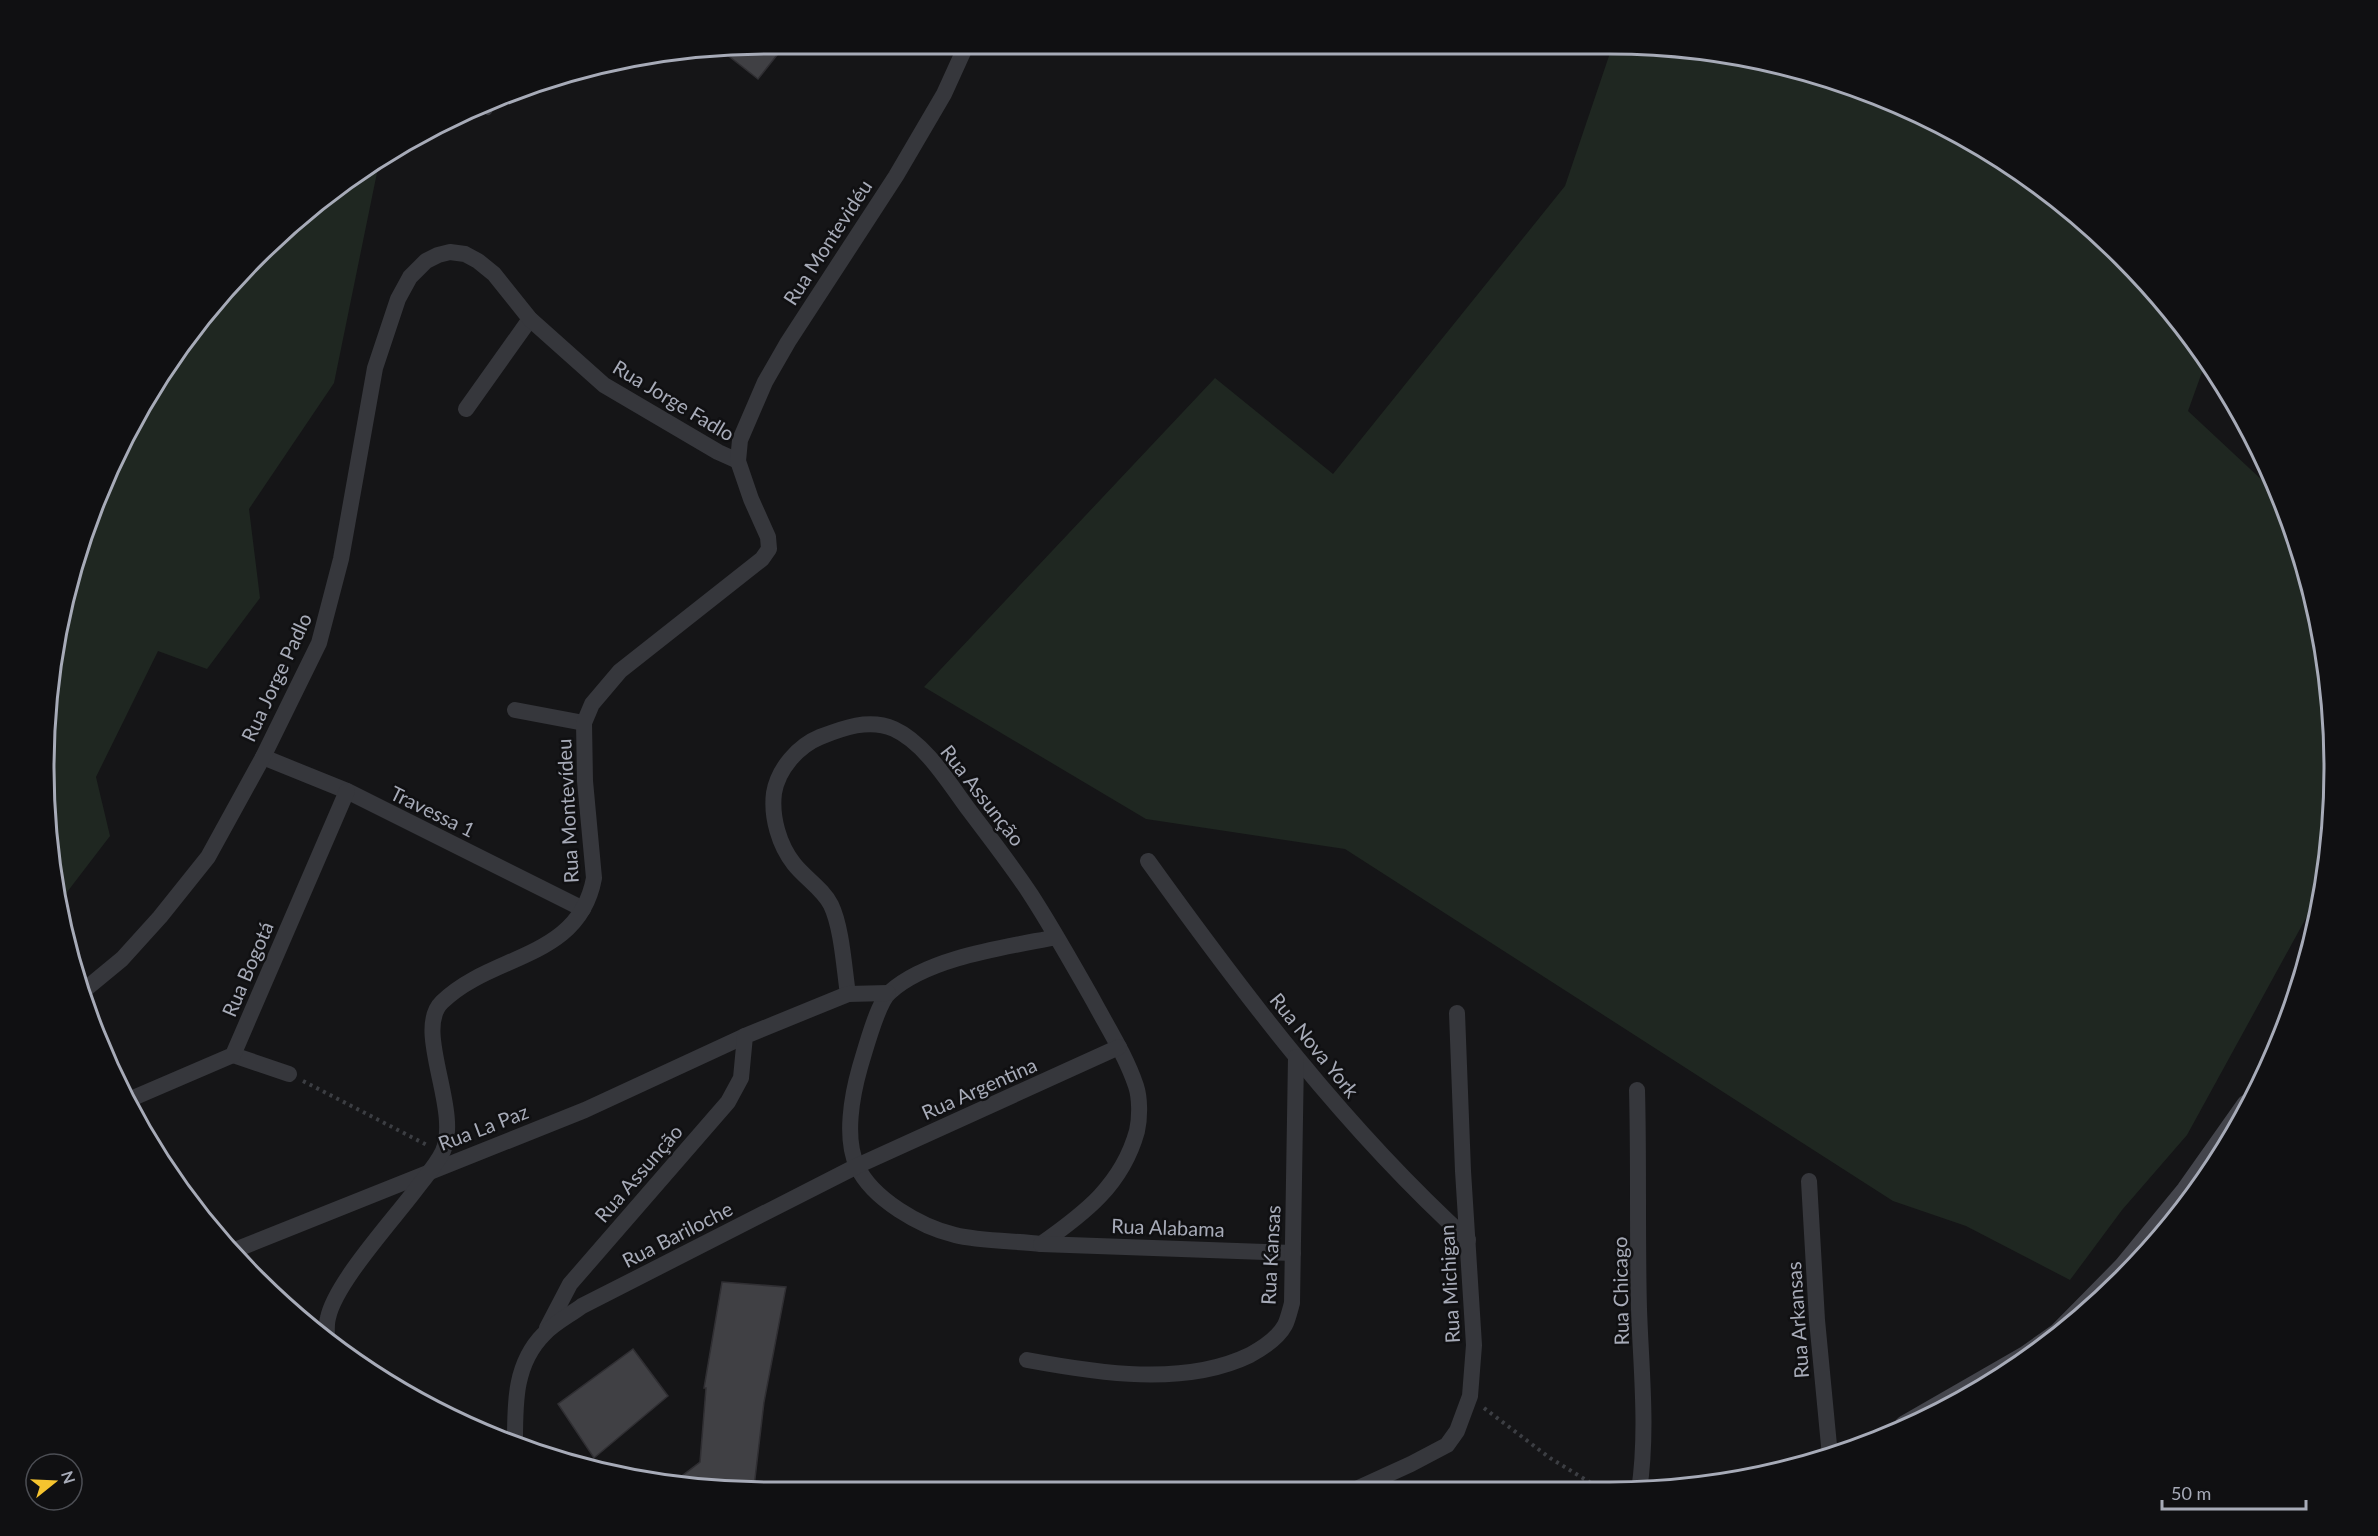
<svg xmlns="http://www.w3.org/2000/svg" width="2378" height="1536" font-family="Lato,sans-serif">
<rect width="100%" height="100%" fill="#151517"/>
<g fill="#1f2721">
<path d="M1611 50H1705L1798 68 1930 118 2087 223 2185 327 2206 361 2188 411 2278 495 2310 580 2333 720 2328 862 2323 887 2187 1135 2122 1210 2070 1280 1966 1226 1893 1201 1345 849 1146 819 924 687 1215 378 1333 474 1565 186Z"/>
<path d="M380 158 334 383 249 509 260 598 207 669 158 651 96 777 110 836 61 900 44 768 57 627 82 535 140 406 193 327 256 255 365 166Z"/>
</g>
<g fill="#404044" stroke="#302f33" stroke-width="1.5">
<path d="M721 50H781L758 79Z"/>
<path d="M722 1282 786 1287 764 1402 754 1487 674 1486 670 1485 700 1462 706 1388H704Z"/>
<path d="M633 1349 668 1396 594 1458 558 1404Z"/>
</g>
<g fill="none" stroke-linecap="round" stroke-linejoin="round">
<g stroke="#3c3e43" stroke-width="4" stroke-dasharray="3 4.5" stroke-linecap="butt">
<path d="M303 1081 427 1145"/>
<path d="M1484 1408 1550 1458 1604 1491"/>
</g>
<path stroke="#36373c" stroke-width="8" d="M488 111 494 102"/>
<g stroke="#36373c" stroke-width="16">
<path d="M466 409 530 319"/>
<path d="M515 710 584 723"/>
<path d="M263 757 347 791 583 909"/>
<path d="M1148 861C1245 996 1345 1128 1468 1240"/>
<path d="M82 992 122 959 160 917 208 857 263 757 319 643 341 559 375 368 398 299 410 277 426 261 438 255 450 252 465 254 478 261 494 274 530 319 604 385 718 452 738 461"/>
<path d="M848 994C844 968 842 928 831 905 823 889 805 878 794 864 779 845 771 817 774 793 778 769 798 746 820 737 843 728 869 718 894 729 925 743 949 783 969 810 990 838 1012 866 1031 895 1053 929 1073 965 1093 1000 1108 1028 1126 1056 1136 1086 1140 1098 1140 1118 1137 1131 1122 1185 1085 1213 1041 1244 1016 1241 978 1241 955 1235 921 1227 872 1199 857 1166 844 1138 852 1095 860 1067 865 1051 878 1001 890 992 929 957 1007 947 1057 937"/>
<path d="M233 1055 289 1074"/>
<path d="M1637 1090C1639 1163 1637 1236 1639 1309 1641 1369 1648 1431 1639 1491"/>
<path d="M126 1101 233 1055 347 791"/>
<path d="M1809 1181 1817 1320 1830 1456"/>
<path d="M1041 1244 1293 1253"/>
<path d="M235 1250 585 1110 745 1036"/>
<path d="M547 1328 570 1284 728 1102 741 1078 745 1036 848 994 888 993"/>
<path d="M327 1341C327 1334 326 1325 328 1318 335 1283 394 1219 417 1188 426 1176 437 1164 443 1151 461 1109 413 1030 442 1002 492 953 579 960 594 878L585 781 584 723 592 704 620 671 762 559 769 549 768 537 751 499 738 461 740 440 765 382 788 342 896 176 944 94 964 50"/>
<path d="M1027 1360C1097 1373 1184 1387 1250 1355 1263 1348 1278 1338 1285 1325 1288 1319 1290 1310 1292 1303L1296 1057"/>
<path d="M515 1444C515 1404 514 1364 544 1334 554 1323 570 1315 582 1306L857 1166 1119 1047"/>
<path d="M1354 1490 1411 1464 1447 1445 1457 1431 1470 1396 1474 1345 1463 1171 1457 1013"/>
</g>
<path stroke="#44454c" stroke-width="24" d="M1906 1427 2026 1358 2060 1334 2124 1269 2188 1191 2248 1106"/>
</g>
<g text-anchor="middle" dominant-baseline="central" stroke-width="5" stroke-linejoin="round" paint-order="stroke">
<g font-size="20" fill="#a7abb8" stroke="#101012">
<text transform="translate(827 242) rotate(-57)">Rua Montevidéu</text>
<text transform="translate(674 400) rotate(31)">Rua Jorge Fadlo</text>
<text transform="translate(276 677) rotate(-65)">Rua Jorge Padlo</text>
<text transform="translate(983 795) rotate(52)">Rua Assunção</text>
<text transform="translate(433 811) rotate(26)">Travessa 1</text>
<text transform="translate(567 811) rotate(-93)">Rua Montevídeu</text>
<text transform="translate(247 969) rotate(-67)">Rua Bogotá</text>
<text transform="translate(1315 1045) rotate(51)">Rua Nova York</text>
<text transform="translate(979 1088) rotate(-24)">Rua Argentina</text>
<text transform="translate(483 1127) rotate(-21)">Rua La Paz</text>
<text transform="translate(638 1173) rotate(-49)">Rua Assunção</text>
<text transform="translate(1168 1227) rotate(2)">Rua Alabama</text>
<text transform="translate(677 1234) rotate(-27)">Rua Bariloche</text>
<text transform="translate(1270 1255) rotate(-87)">Rua Kansas</text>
<text transform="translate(1449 1284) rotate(-93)">Rua Michigan</text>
<text transform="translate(1620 1291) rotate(-91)">Rua Chicago</text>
<text transform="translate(1797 1320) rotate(-94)">Rua Arkansas</text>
</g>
</g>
<path d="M0 0H2378V1536H0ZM768 54H1610A714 714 0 0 1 2324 768V768A714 714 0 0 1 1610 1482H768A714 714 0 0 1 54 768V768A714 714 0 0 1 768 54Z" fill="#101012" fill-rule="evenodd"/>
<path fill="none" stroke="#a7abb8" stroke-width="3" d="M768 54H1610A714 714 0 0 1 2324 768V768A714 714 0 0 1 1610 1482H768A714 714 0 0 1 54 768V768A714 714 0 0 1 768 54Z"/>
<g transform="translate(54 1482) rotate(72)"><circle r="28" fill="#101012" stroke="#4c4e54" stroke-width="1.5"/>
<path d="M0-4.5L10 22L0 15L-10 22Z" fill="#f6c42f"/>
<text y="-9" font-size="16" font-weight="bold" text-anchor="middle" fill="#a7abb8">N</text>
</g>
<path d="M2162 1500v9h144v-9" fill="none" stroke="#a7abb8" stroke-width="3"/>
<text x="2171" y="1500" font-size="18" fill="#a7abb8" stroke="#101012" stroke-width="4.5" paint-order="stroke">50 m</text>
</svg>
